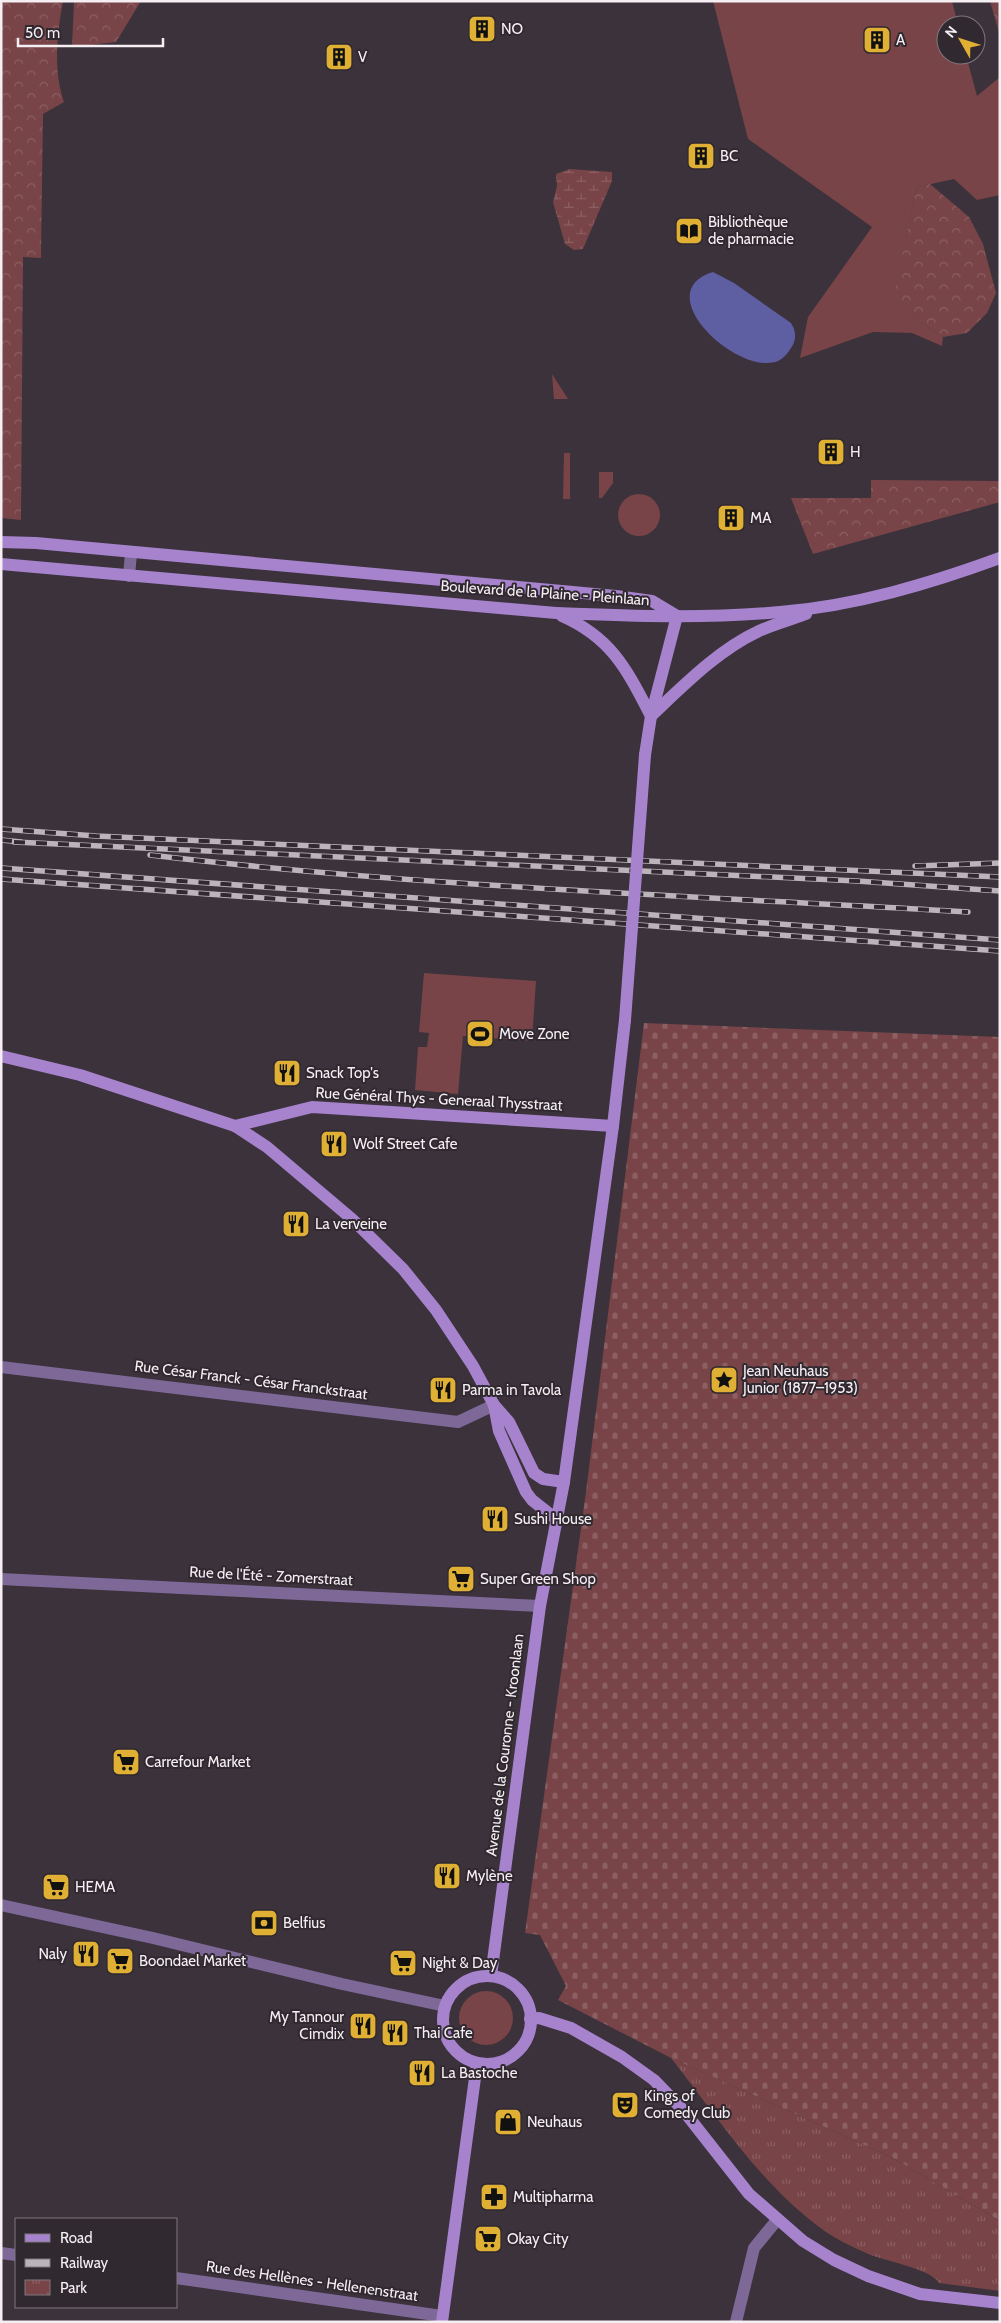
<svg xmlns="http://www.w3.org/2000/svg" width="1001" height="2323" font-family="Cabin,sans-serif">
<defs>
<pattern id="forest-crowns" width="20" height="18" patternUnits="userSpaceOnUse" patternTransform="scale(1.25)"><rect width="20" height="18" fill="#784447"/><path d="M2 6a3 3 0 1 1 6 0M12 15a3 3 0 1 1 6 0" fill="none" stroke="#8c5f62"/></pattern>
<pattern id="wetland-marsh" width="20" height="14" patternUnits="userSpaceOnUse" patternTransform="scale(1.25)"><rect width="20" height="14" fill="#784447"/><path d="M1 5h8M5 5V1M11 12h8M15 12V8" fill="none" stroke="#8c5f62"/></pattern>
<pattern id="cemetery-stones" width="16" height="16" patternUnits="userSpaceOnUse" patternTransform="scale(1.25)"><rect width="16" height="16" fill="#784447"/><path d="M2 7V4a2 2 0 0 1 4 0v3zM10 15v-3a2 2 0 0 1 4 0v3z" fill="#8c5f62"/></pattern>
<pattern id="park-tufts" width="24" height="20" patternUnits="userSpaceOnUse" patternTransform="scale(1.25)"><rect width="24" height="20" fill="#784447"/><path d="M3 7l-1-3M5 7V3M7 7l1-3M15 17l-1-3M17 17v-4M19 17l1-3" fill="none" stroke="#8c5f62"/></pattern>
</defs>
<rect width="100%" height="100%" fill="#3b323b"/>
<g fill="#784447">
<path d="M713 1H952L958 25H946V55H966L977 96 1000 77V195L977 200 954 179 917 187 893 303 943 337 942 346 912 333 873 332 800 358 808 317 872 227 748 139Z"/>
<path d="M552 374 568 399H554Z"/>
<path d="M564 453H570V499H563Z"/>
<path d="M599 472H613V483L602 498H599Z"/>
<circle cx="639" cy="515" r="21"/>
<path d="M424 973 536 981 532 1041 463 1036 458 1094 415 1090 418 1047H427L429 1033 419 1032Z"/>
<circle cx="486" cy="2018" r="27"/>
</g>
<g fill="url(#forest-crowns)">
<path d="M1 1H63C57 33 53 71 64 102L43 114 41 258 23 257 21 520 1 518Z"/>
<path d="M74 1H141L116 42 72 47Z"/>
<path d="M990 1H1000V36Z"/>
<path d="M930 184 969 217 983 244 996 293 987 313 967 333 943 337 892 303 917 187Z"/>
<path d="M871 480 1000 481V502L813 554 791 498H871Z"/>
</g>
<path fill="url(#wetland-marsh)" d="M570 169 612 172V181L583 249 574 250 565 244 553 202 557 186 556 174Z"/>
<path fill="url(#cemetery-stones)" d="M644 1023 1000 1037V2221L893 2158 675 2060 558 2000 566 1986 540 1935 525 1933 586 1492Z"/>
<path fill="url(#park-tufts)" d="M671 2058 893 2158 1000 2221V2291L939 2283C930 2268 883 2261 866 2253 852 2247 838 2240 826 2232 762 2187 719 2119 671 2058Z"/>
<path fill="#5e5ea3" d="M713 272 734 283 791 323C796 331 797 339 791 348 788 353 784 358 778 361 738 377 647 292 713 272Z"/>
<g fill="none" stroke-linecap="round" stroke-linejoin="round">
<g stroke="#7e6897" stroke-width="12">
<path d="M129 576 131 553"/>
<path d="M1 1367 458 1422 494 1405"/>
<path d="M1 1579 540 1606"/>
<path d="M1 1905 153 1938 342 1984 445 2006"/>
<path d="M1 2253 16 2255"/>
<path d="M176 2278 442 2316"/>
<path d="M736 2322 754 2248 777 2220"/>
</g>
<g stroke="#a783ce" stroke-width="12">
<path d="M1 542 36 543 616 596 652 601 677 616"/>
<path d="M1 564 556 613C631 616 705 619 780 612 855 606 929 584 1000 558"/>
<path d="M562 616C612 638 627 670 651 716"/>
<path d="M651 716C683 686 718 650 759 631 774 624 790 620 806 614"/>
<path d="M645 755 651 716 677 616"/>
<path d="M1 1056 80 1075 235 1126 267 1147 352 1219 403 1269 436 1310 473 1366 494 1405 509 1422 534 1473 543 1479 564 1482"/>
<path d="M235 1126 312 1107 613 1126"/>
<path d="M494 1405 499 1431 526 1492 532 1500 556 1519"/>
<path d="M491 1976 540 1606 564 1482 613 1126 625 1020"/>
<circle cx="487" cy="2020" r="44"/>
<path d="M530 2019 539 2018 571 2028 622 2057 654 2080 683 2110 749 2194 803 2241 834 2260 868 2276 920 2294 1000 2303"/>
<path d="M442 2322 477 2063"/>
</g>
<defs>
<g id="rail">
<path d="M1 829 96 836 1000 877"/>
<path d="M1 840 21 842"/>
<path d="M14 842 857 881 1000 891"/>
<path d="M150 855C421 887 695 896 968 912"/>
<path d="M915 866 1000 863"/>
<path d="M1 868 1000 940"/>
<path d="M1 879 1000 951"/>
</g>
</defs>
<use href="#rail" stroke="#bbb4ba" stroke-width="5.5"/>
<use href="#rail" stroke="#312930" stroke-width="4" stroke-dasharray="11" stroke-linecap="butt"/>
<path stroke="#a783ce" stroke-width="12" d="M625 1020 645 755"/>
</g>
<defs>
<symbol id="building-square" viewBox="-11 -11 22 22"><rect x="-9" y="-9" width="18" height="18" rx="4" fill="#dfb034" stroke="#312930"/><path d="M-4-6H4V6H1V3H-1V6H-4ZM-2.5-4.3h1.7v1.8h-1.7ZM.8-4.3h1.7v1.8H.8ZM-2.5-1h1.7V.8h-1.7ZM.8-1h1.7V.8H.8Z" fill="#111"/></symbol>
<symbol id="library-square" viewBox="-11 -11 22 22"><rect x="-9" y="-9" width="18" height="18" rx="4" fill="#dfb034" stroke="#312930"/><path d="M-6-4Q-3-5.5-.7-3.5V5Q-3 3-6 4ZM6-4Q3-5.5 .7-3.5V5Q3 3 6 4Z" fill="#111"/></symbol>
<symbol id="stadium-square" viewBox="-11 -11 22 22"><rect x="-9" y="-9" width="18" height="18" rx="4" fill="#dfb034" stroke="#312930"/><path d="M0-5a6.5 5 0 1 0 0 10a6.5 5 0 1 0 0-10ZM-3.5-1.8h7v3.6h-7Z" fill="#111"/></symbol>
<symbol id="restaurant-square" viewBox="-11 -11 22 22"><rect x="-9" y="-9" width="18" height="18" rx="4" fill="#dfb034" stroke="#312930"/><path d="M-5-6h1v4h1v-4h1v4h1v-4h1v5L-1.5 .5V6h-2V.5L-5-1ZM5-6V6H3V1.5H1.5Q1.5-4 5-6Z" fill="#111"/></symbol>
<symbol id="sight-square" viewBox="-11 -11 22 22"><rect x="-9" y="-9" width="18" height="18" rx="4" fill="#dfb034" stroke="#312930"/><path d="M0-6L1.8-2.2L6-1.7L2.9 1.2L3.7 5.4L0 3.3L-3.7 5.4L-2.9 1.2L-6-1.7L-1.8-2.2Z" fill="#111"/></symbol>
<symbol id="supermarket-square" viewBox="-11 -11 22 22"><rect x="-9" y="-9" width="18" height="18" rx="4" fill="#dfb034" stroke="#312930"/><path d="M-6-5.5h2.5l.6 2H6L4.5 2H-2.5L-4.4-4H-6ZM-1.5 3.2a1.3 1.3 0 1 0 .1 0ZM3 3.2a1.3 1.3 0 1 0 .1 0Z" fill="#111"/></symbol>
<symbol id="bank-square" viewBox="-11 -11 22 22"><rect x="-9" y="-9" width="18" height="18" rx="4" fill="#dfb034" stroke="#312930"/><path d="M-6-4H6V4H-6ZM0-2.3a2.3 2.3 0 1 0 0 4.6a2.3 2.3 0 1 0 0-4.6Z" fill="#111"/></symbol>
<symbol id="theatre-square" viewBox="-11 -11 22 22"><rect x="-9" y="-9" width="18" height="18" rx="4" fill="#dfb034" stroke="#312930"/><path d="M-5-5.5Q0-4 5-5.5V0Q5 5 0 6Q-5 5-5 0ZM-3.3-2.5H-1v1.5H-3.3ZM1-2.5H3.3v1.5H1ZM-2.8 1Q0 5.5 2.8 1Z" fill="#111"/></symbol>
<symbol id="shop-square" viewBox="-11 -11 22 22"><rect x="-9" y="-9" width="18" height="18" rx="4" fill="#dfb034" stroke="#312930"/><path d="M-5-2.5h2.3a2.7 3.5 0 0 1 5.4 0H5L5.5 6h-11ZM-1.5-2.5h3a1.5 2.3 0 0 0-3 0Z" fill="#111"/></symbol>
<symbol id="pharmacy-square" viewBox="-11 -11 22 22"><rect x="-9" y="-9" width="18" height="18" rx="4" fill="#dfb034" stroke="#312930"/><path d="M-2-6h4v4h4v4h-4v4h-4v-4h-4v-4h4Z" fill="#111"/></symbol>
</defs>
<g fill-rule="evenodd">
<use href="#building-square" x="466" y="13" width="32" height="32"/>
<use href="#building-square" x="861" y="24" width="32" height="32"/>
<use href="#building-square" x="323" y="41" width="32" height="32"/>
<use href="#building-square" x="685" y="140" width="32" height="32"/>
<use href="#library-square" x="673" y="215" width="32" height="32"/>
<use href="#building-square" x="815" y="436" width="32" height="32"/>
<use href="#building-square" x="715" y="502" width="32" height="32"/>
<use href="#stadium-square" x="464" y="1018" width="32" height="32"/>
<use href="#restaurant-square" x="271" y="1057" width="32" height="32"/>
<use href="#restaurant-square" x="318" y="1128" width="32" height="32"/>
<use href="#restaurant-square" x="280" y="1208" width="32" height="32"/>
<use href="#sight-square" x="708" y="1364" width="32" height="32"/>
<use href="#restaurant-square" x="427" y="1374" width="32" height="32"/>
<use href="#restaurant-square" x="479" y="1503" width="32" height="32"/>
<use href="#supermarket-square" x="445" y="1563" width="32" height="32"/>
<use href="#supermarket-square" x="110" y="1746" width="32" height="32"/>
<use href="#restaurant-square" x="431" y="1860" width="32" height="32"/>
<use href="#supermarket-square" x="40" y="1871" width="32" height="32"/>
<use href="#bank-square" x="248" y="1907" width="32" height="32"/>
<use href="#restaurant-square" x="70" y="1938" width="32" height="32"/>
<use href="#supermarket-square" x="104" y="1945" width="32" height="32"/>
<use href="#supermarket-square" x="387" y="1947" width="32" height="32"/>
<use href="#restaurant-square" x="347" y="2010" width="32" height="32"/>
<use href="#restaurant-square" x="379" y="2017" width="32" height="32"/>
<use href="#restaurant-square" x="406" y="2057" width="32" height="32"/>
<use href="#theatre-square" x="609" y="2089" width="32" height="32"/>
<use href="#shop-square" x="492" y="2106" width="32" height="32"/>
<use href="#pharmacy-square" x="478" y="2181" width="32" height="32"/>
<use href="#supermarket-square" x="472" y="2223" width="32" height="32"/>
</g>
<g text-anchor="middle" dominant-baseline="central" stroke-width="4" stroke-linejoin="round" paint-order="stroke">
<g font-size="15" fill="#f5eff4" stroke="#312930" text-anchor="start">
<text x="501" y="29">NO</text>
<text x="896" y="40">A</text>
<text x="358" y="57">V</text>
<text x="720" y="156">BC</text>
<text x="708" y="222">Bibliothèque<tspan x="708" dy="17">de pharmacie</tspan></text>
<text x="850" y="452">H</text>
<text x="750" y="518">MA</text>
<text x="499" y="1034">Move Zone</text>
<text x="306" y="1073">Snack Top's</text>
<text x="353" y="1144">Wolf Street Cafe</text>
<text x="315" y="1224">La verveine</text>
<text x="743" y="1371">Jean Neuhaus<tspan x="743" dy="17">Junior (1877–1953)</tspan></text>
<text x="462" y="1390">Parma in Tavola</text>
<text x="514" y="1519">Sushi House</text>
<text x="480" y="1579">Super Green Shop</text>
<text x="145" y="1762">Carrefour Market</text>
<text x="466" y="1876">Mylène</text>
<text x="75" y="1887">HEMA</text>
<text x="283" y="1923">Belfius</text>
<text x="67" y="1954" text-anchor="end">Naly</text>
<text x="139" y="1961">Boondael Market</text>
<text x="422" y="1963">Night &amp; Day</text>
<text x="344" y="2017" text-anchor="end">My Tannour<tspan x="344" dy="17">Cimdix</tspan></text>
<text x="414" y="2033">Thai Cafe</text>
<text x="441" y="2073">La Bastoche</text>
<text x="644" y="2096">Kings of<tspan x="644" dy="17">Comedy Club</tspan></text>
<text x="527" y="2122">Neuhaus</text>
<text x="513" y="2197">Multipharma</text>
<text x="507" y="2239">Okay City</text>
</g>
<g font-size="15" fill="#f5eff4" stroke="#312930">
<text transform="translate(545 593) rotate(4)">Boulevard de la Plaine - Pleinlaan</text>
<text transform="translate(439 1099) rotate(3)">Rue Général Thys - Generaal Thysstraat</text>
<text transform="translate(251 1380) rotate(7)">Rue César Franck - César Franckstraat</text>
<text transform="translate(271 1576) rotate(3)">Rue de l'Été - Zomerstraat</text>
<text transform="translate(505 1745) rotate(-83)">Avenue de la Couronne - Kroonlaan</text>
<text transform="translate(312 2281) rotate(8)">Rue des Hellènes - Hellenenstraat</text>
</g>
</g>
<rect width="1001" height="2323" fill="none" stroke="#f5eff4" stroke-width="5"/>
<rect x="15" y="2218" width="162" height="90" fill="#312930" stroke="#7f787e"/>
<rect x="25" y="2234" width="25" height="8" fill="#a783ce" stroke="#7f787e"/>
<text x="60" y="2243" font-size="15" fill="#f5eff4">Road</text>
<rect x="25" y="2259" width="25" height="8" fill="#bbb4ba" stroke="#7f787e"/>
<text x="60" y="2268" font-size="15" fill="#f5eff4">Railway</text>
<rect x="25" y="2280" width="25" height="15" fill="url(#park-tufts)" stroke="#7f787e"/>
<text x="60" y="2293" font-size="15" fill="#f5eff4">Park</text>
<g transform="translate(961 40) rotate(309)"><circle r="24" fill="#312930" stroke="#7f787e"/>
<path d="M0-4L9 19L0 12L-9 19Z" fill="#dfb034"/>
<text y="-8" font-size="14" font-weight="bold" text-anchor="middle" fill="#f5eff4">N</text>
</g>
<path d="M18 38v8h145v-8" fill="none" stroke="#f5eff4" stroke-width="2.5"/>
<text x="25" y="38" font-size="15" fill="#f5eff4" stroke="#312930" stroke-width="4" paint-order="stroke">50 m</text>
</svg>
